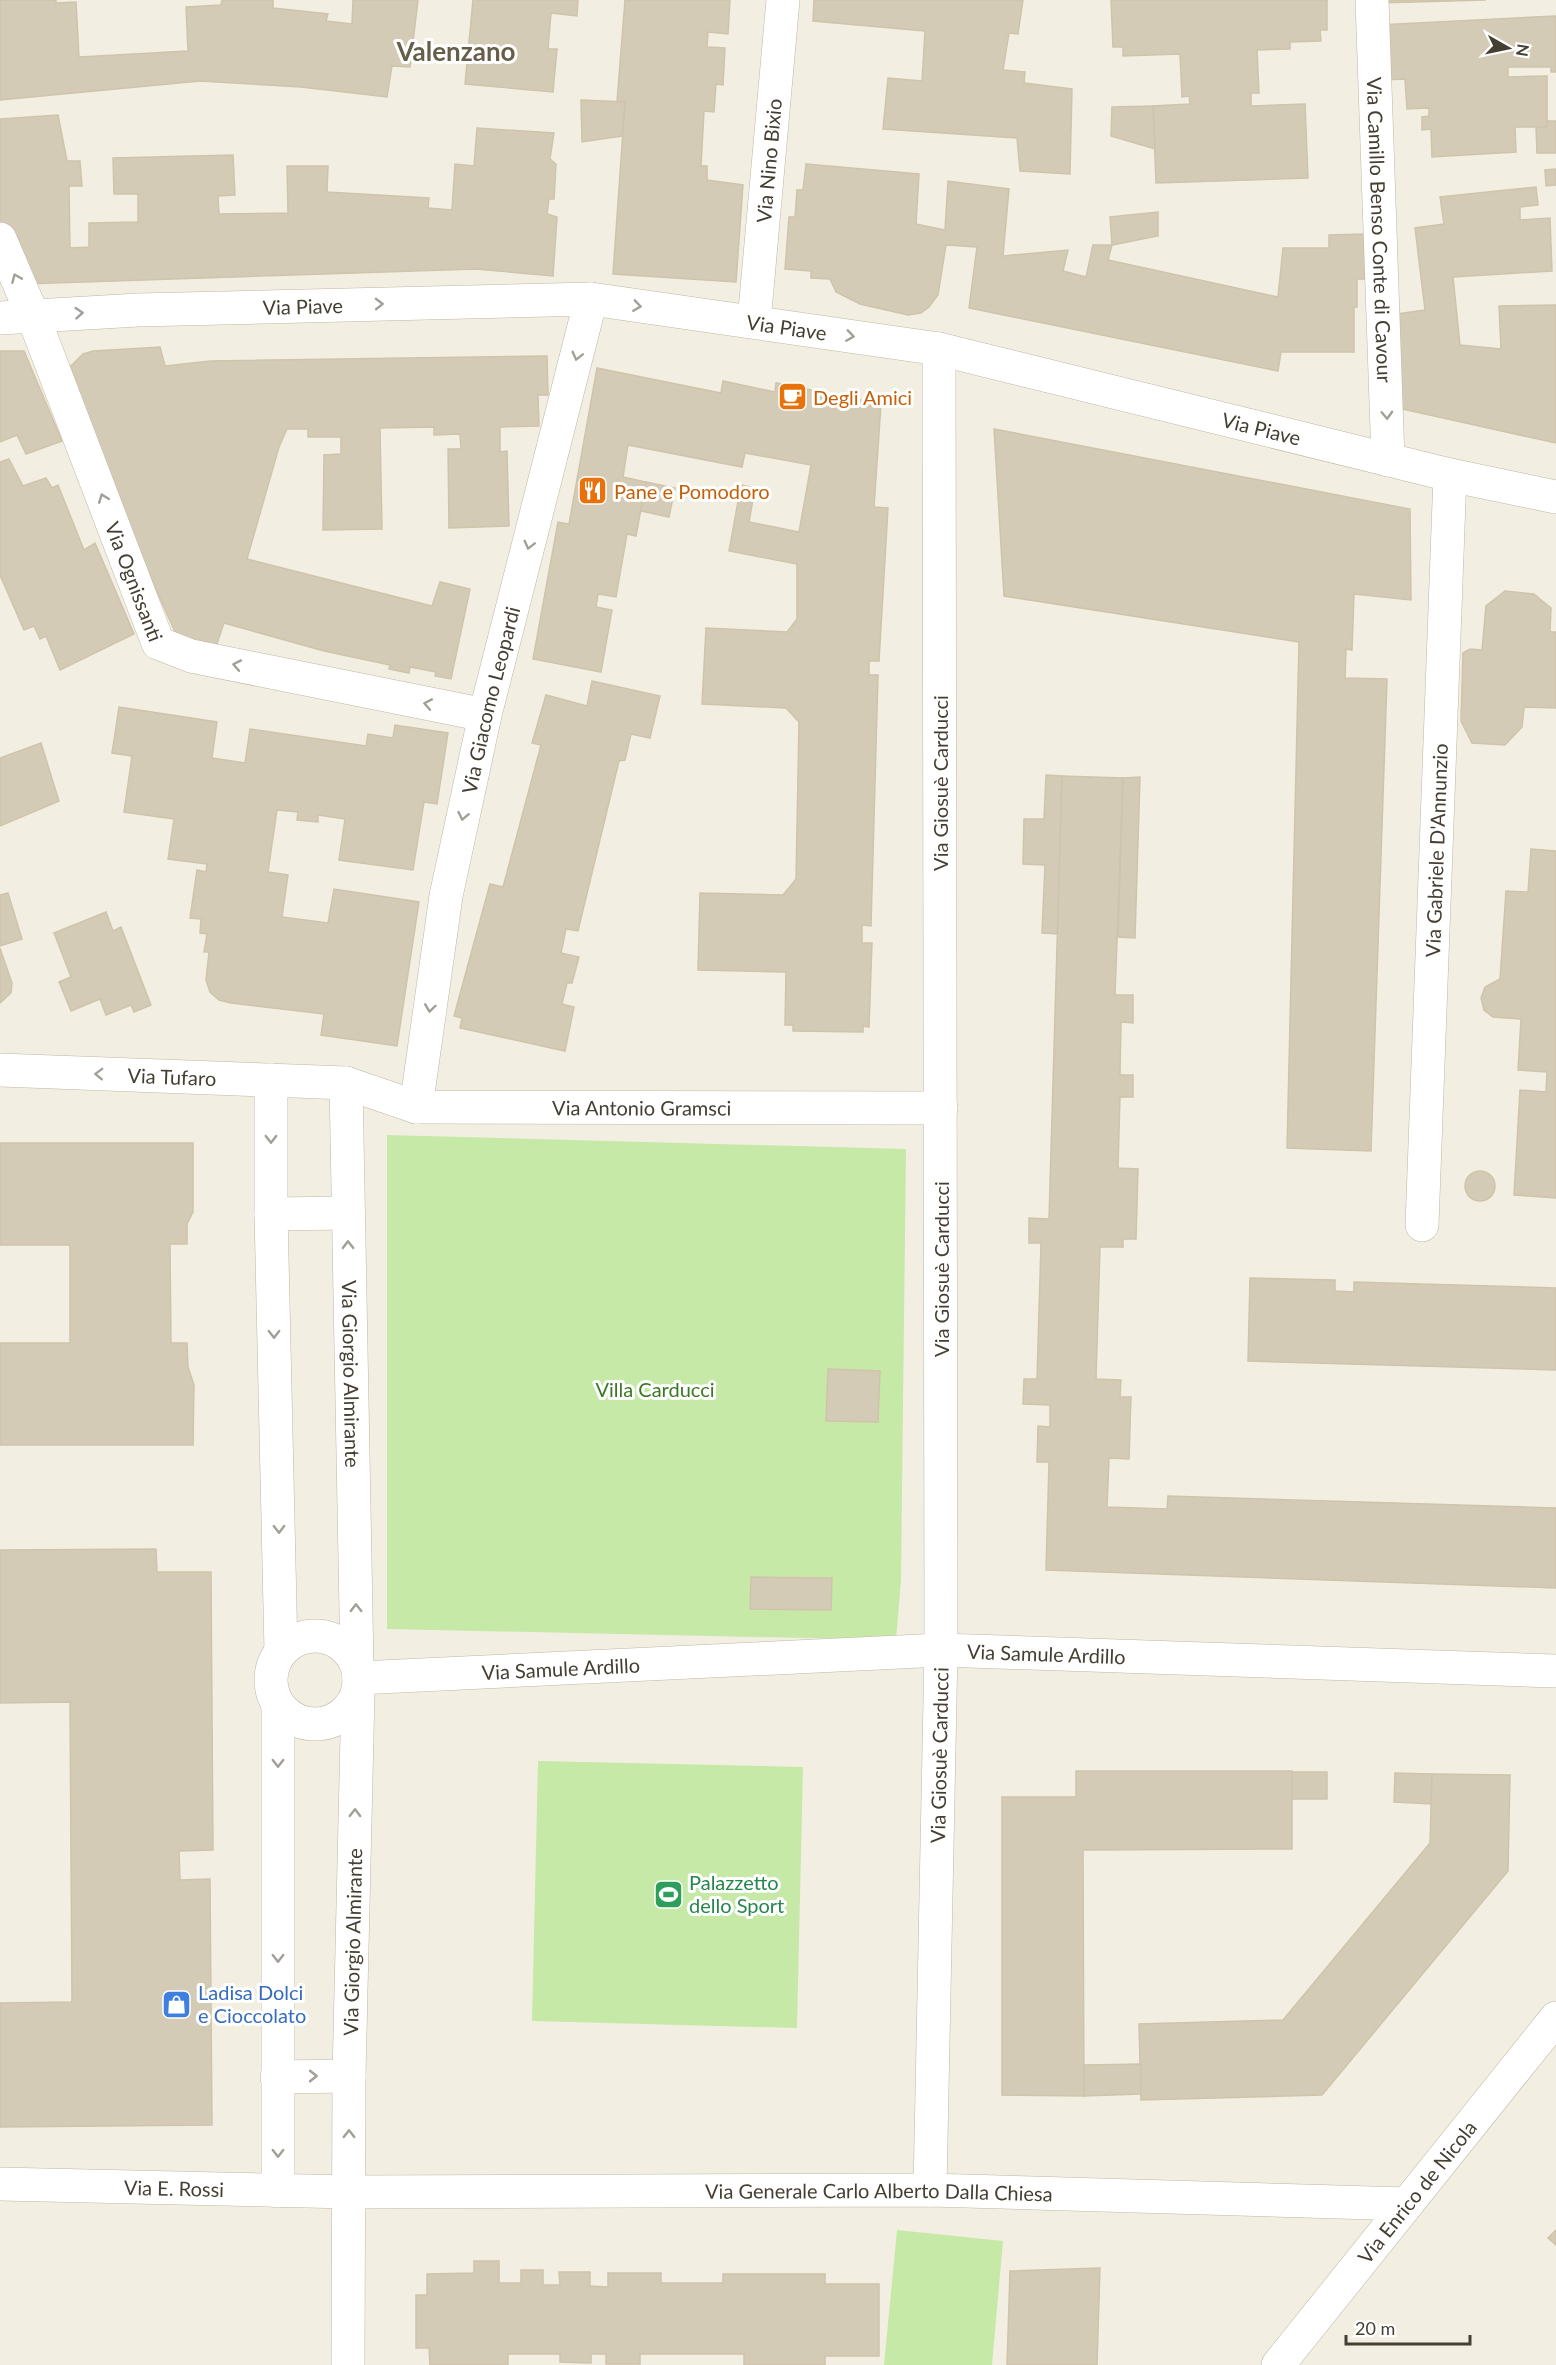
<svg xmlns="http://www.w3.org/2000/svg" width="1556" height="2365" font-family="Lato,sans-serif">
<rect width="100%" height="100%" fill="#f2efe2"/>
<g fill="#c6e9a8">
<path d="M387 1135 906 1149 901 1580 896 1640 387 1629Z"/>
<path d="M538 1761 803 1767 797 2028 532 2021Z"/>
<path d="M897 2230 1003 2241 992 2365H884Z"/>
</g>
<g fill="#d4cbb7" stroke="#cfc4aa" stroke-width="1.5">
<path d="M0 0H56V3L76 2 79 57 188 51 186 7 221 5 222 0H273V8L328 14 326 21 352 24 353 0H418L410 67 392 66 387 97 301 87 200 81 0 100Z"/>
<path d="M473 0H578L577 16 551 13 548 49H557L553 92 465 84Z"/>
<path d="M625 0H730L728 34 708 32 707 47 725 48 723 85 716 84 714 112 704 111 701 166H707V180L743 185 736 282 613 274 625 102H617Z"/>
<path d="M814 0H1023L1018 34 1009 33 1003 70 1025 72 1024 83 1072 89 1070 174 1020 171 1017 138 883 129 888 78 922 81 925 31 813 21Z"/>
<path d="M1111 0H1327V30H1320L1321 41 1290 42V49L1257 50 1259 93H1251V106L1305 104 1308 178 1156 183 1153 106 1190 104 1189 96 1182 97 1180 54 1123 56V47H1113Z"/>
<path d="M1378 0H1486L1378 3Z"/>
<path d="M1556 16V72H1551V67H1508V77L1547 76V127H1515L1516 152 1432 157 1431 129 1422 130V117L1429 116V108L1407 109 1405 79 1381 80 1378 25Z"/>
<path d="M581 100 625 102 622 136 582 142Z"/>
<path d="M1153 106 1155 149 1111 136 1112 107Z"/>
<path d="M58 115 67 161H80L82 186H69L70 248 89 247V223L138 222V194H114L113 158 233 155 235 195 218 196 219 214 288 213 287 166H328L327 192 429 198 428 208 452 210 455 164 474 166 477 128 554 133 550 159 556 164 554 199H549L547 214 557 217 553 276 476 269 24 284 0 224V119Z"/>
<path d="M1547 121H1556V153H1537L1536 127H1547Z"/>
<path d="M806 164 919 174 916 224 945 230 948 181 1009 189 1003 256 1068 250 1063 271 1086 277 1093 245H1112L1108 260 1278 297 1283 248H1329V235L1365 234V279H1357V307H1354V352H1281L1278 371 969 308 977 247 946 245 938 295 929 307 921 313 908 315 860 304 836 292 830 279 811 278V271L785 269 789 217H795L797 190H803Z"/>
<path d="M1556 169V185L1546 186 1545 170Z"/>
<path d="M1536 187 1538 205 1520 207V220L1550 218 1552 271 1453 277 1460 345 1501 349 1499 306 1556 305V443L1402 409 1390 315 1425 310 1415 228 1444 224 1440 197Z"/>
<path d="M1158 212V236L1112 245 1110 217Z"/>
<path d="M160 347 165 366 210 361 547 356 548 395H538L539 426 500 427V452L507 451 509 526 449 528 448 449H461L460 434 434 435V427L380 428 382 529 323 530 324 455 341 454V437H308V429H287L279 447 247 559 432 606 440 582 470 589 451 679 435 676 436 672 410 667 409 673 389 669 390 665 324 651 224 623 213 655 181 645 60 377 83 354 93 351Z"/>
<path d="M0 351H24L62 441 26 454 17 435 0 442Z"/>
<path d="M597 368 721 393 723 381 775 392 776 383 881 404 874 507 888 508 879 661H869V675H878L871 926 862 925V943H872L869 1027 863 1026V1032L793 1031V1025H785L786 972 698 970 700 893 783 895 796 879 799 722 786 708 702 704 706 628 787 632 797 619V564L729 551 741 485 755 488 749 522 799 532 811 465 745 453 742 467 628 445 623 477 646 482 636 536 627 534 616 597 598 594 596 607 612 610 601 672 533 659 558 522 569 524Z"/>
<path d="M994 429 1410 509 1411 600 1354 594 1352 650 1346 649 1345 678 1387 679 1371 1151 1287 1148 1299 642 1004 596Z"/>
<path d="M9 459 23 486 46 478 52 488 58 485 84 550 95 543 134 634 60 670 46 636 40 639 34 626 24 630 0 575V462Z"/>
<path d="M646 482 675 488 669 517 641 511Z"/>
<path d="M1505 591 1534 594 1551 608 1550 632H1556V708L1524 707 1522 727 1505 745 1472 743 1461 721 1463 653 1470 649 1482 650 1486 606Z"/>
<path d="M592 681 660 696 650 738 631 734 625 760 619 761 578 931 566 929 561 953 579 957 572 983H567L562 1004 574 1007 565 1051 460 1028 462 1018 454 1016 490 884 503 887 541 745 532 743 546 695 587 706Z"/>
<path d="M119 707 217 722 212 758 245 763 250 729 366 746 368 734 393 738 395 725 448 733 437 804 424 802 413 870 339 860 345 819 318 815V822L297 820 298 812 277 810 268 872 288 875 282 917 328 923 334 889 419 902 397 1046 321 1035 324 1014 231 1003 219 1000 210 992 206 980 209 952H204L207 934 200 933 201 919 190 918 197 870 206 872 207 864 168 859 174 819 124 812 132 756 112 753Z"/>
<path d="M41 743 59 801 0 826V758Z"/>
<path d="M1046 775 1062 776 1058 934 1042 933 1045 865 1023 864 1024 819H1044Z"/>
<path d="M1062 776 1123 778 1115 995H1133V1023L1121 1022 1120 1075H1133V1097H1120L1118 1168 1138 1169 1136 1239H1123V1247H1100L1096 1379 1121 1380 1120 1397H1131L1129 1459 1109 1458 1107 1507 1167 1509 1168 1496 1556 1508V1588L1046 1570 1049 1462H1037L1038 1426 1050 1427V1405L1023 1404 1024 1379H1037L1041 1243H1029V1218L1049 1219Z"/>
<path d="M1140 777 1135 938 1118 937 1123 778Z"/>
<path d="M1531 849 1556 851V1198L1514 1195 1520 1090 1546 1092 1547 1072 1518 1070 1521 1019 1493 1017 1484 1010 1481 998 1485 987 1500 979 1506 891 1528 892Z"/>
<path d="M8 893 22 939 0 946V895Z"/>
<path d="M106 912 113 931 121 927 151 1005 134 1012 131 1005 106 1015 100 999 71 1011 59 982 71 977 54 933Z"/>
<path d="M0 948 12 983 11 993 0 1003Z"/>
<path d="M0 1143H193V1212L187 1224V1244H170L171 1343H187L188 1367 194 1385 193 1445H0V1343H70V1245H0Z"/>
<circle cx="1480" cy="1186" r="15"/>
<path d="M1250 1278 1335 1280V1291L1354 1292V1282L1556 1288V1370L1248 1361Z"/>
<path d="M828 1369 880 1371 878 1422 826 1421Z"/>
<path d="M156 1549 157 1572H211L213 1850 179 1851 180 1880 210 1879 212 2125 0 2127V2003L72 2002 70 1702 0 1703V1550Z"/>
<path d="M751 1577 832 1578 831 1610 750 1609Z"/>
<path d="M1076 1771H1292V1849L1083 1850 1084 2096 1002 2095V1797H1076Z"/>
<rect x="1292" y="1772" width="35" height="27"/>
<path d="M1395 1773 1432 1774V1804L1394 1802Z"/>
<path d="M1432 1774 1510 1775 1508 1871 1322 2095 1141 2100 1139 2024 1283 2020 1430 1843Z"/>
<path d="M1141 2064V2094L1084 2096V2065Z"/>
<path d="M1556 2230V2245L1548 2238Z"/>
<path d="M474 2261H499V2283H521V2270H543V2285H560L559 2272H590V2286L608 2287V2273H661V2283H723V2274H825V2284H879V2356H825V2365H744V2354H640V2364H606V2354H591V2363L560 2362V2354H508V2365H430L429 2348H416V2295H427V2274L474 2273Z"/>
<path d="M1100 2268 1097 2365H1007L1010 2271Z"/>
</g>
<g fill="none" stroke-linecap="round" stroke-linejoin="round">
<defs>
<g id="minor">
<path id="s1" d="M1372 0 1388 460"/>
<path id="s2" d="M0 239 33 316 158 643 191 656 485 715"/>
<path id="s3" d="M0 318 138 310 591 299 939 349 1450 475 1556 497"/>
<path id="s4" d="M754 322 783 0"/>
<path id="s5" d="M0 1070 346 1083 416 1107 941 1108"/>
<path d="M271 1080V1214L281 1651"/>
<path id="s6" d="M346 1083 357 1666"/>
<path id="s7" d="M416 1107 446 896 485 715 591 299"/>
<path d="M271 1214 347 1213"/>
<path id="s8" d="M1422 1225 1450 475"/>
<circle cx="315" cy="1680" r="44"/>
<path id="s9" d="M359 1678 941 1650 1556 1671"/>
<path d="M277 2077 349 2076"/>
<path id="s10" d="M0 2184 349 2192 930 2190 1407 2204"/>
<path id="s11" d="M930 2190 941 1650 939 349"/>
<path d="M278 2191V1705"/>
<path id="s12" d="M348 2365 349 2076 358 1693"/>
<path id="s13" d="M1278 2365 1556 2018"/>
</g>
</defs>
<use href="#minor" stroke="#beb7a4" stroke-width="34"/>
<use href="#minor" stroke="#fff" stroke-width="33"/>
</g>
<defs><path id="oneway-chevron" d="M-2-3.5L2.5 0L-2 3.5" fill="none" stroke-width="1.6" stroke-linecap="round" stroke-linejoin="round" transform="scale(1.5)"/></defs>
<g stroke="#a29f98">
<use href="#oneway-chevron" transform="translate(16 278) rotate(-113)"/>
<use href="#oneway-chevron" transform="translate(379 304) rotate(-1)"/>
<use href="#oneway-chevron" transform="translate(637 306) rotate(8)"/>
<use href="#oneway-chevron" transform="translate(79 313) rotate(-4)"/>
<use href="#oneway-chevron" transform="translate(850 336) rotate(8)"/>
<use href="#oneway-chevron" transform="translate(577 356) rotate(104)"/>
<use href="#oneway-chevron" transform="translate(1387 415) rotate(88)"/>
<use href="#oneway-chevron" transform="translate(103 498) rotate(-111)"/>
<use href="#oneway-chevron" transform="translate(529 545) rotate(104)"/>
<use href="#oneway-chevron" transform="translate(237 665) rotate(-169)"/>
<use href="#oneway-chevron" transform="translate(428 704) rotate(-169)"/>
<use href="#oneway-chevron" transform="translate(463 816) rotate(102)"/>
<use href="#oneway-chevron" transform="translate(430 1008) rotate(98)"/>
<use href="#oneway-chevron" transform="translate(99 1074) rotate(-178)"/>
<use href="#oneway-chevron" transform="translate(271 1139) rotate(90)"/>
<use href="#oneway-chevron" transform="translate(348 1245) rotate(-91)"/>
<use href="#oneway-chevron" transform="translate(274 1334) rotate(89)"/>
<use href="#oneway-chevron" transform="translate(279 1529) rotate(89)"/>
<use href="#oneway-chevron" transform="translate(356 1608) rotate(-91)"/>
<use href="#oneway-chevron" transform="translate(278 1763) rotate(90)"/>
<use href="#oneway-chevron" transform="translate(355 1813) rotate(-89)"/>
<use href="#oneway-chevron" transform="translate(278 1958) rotate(90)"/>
<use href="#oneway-chevron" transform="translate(313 2076)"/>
<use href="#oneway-chevron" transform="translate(349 2134) rotate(-90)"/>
<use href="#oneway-chevron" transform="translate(278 2153) rotate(90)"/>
</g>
<defs>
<symbol id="cafe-square" viewBox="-11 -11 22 22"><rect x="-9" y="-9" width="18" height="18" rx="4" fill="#e8710a" stroke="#fff"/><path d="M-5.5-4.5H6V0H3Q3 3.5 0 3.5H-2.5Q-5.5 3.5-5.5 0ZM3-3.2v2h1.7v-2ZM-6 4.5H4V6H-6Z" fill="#fff"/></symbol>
<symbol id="restaurant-square" viewBox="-11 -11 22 22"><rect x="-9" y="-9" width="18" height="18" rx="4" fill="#e8710a" stroke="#fff"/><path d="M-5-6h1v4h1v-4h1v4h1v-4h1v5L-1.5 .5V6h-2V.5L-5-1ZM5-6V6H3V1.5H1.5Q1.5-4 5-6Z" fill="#fff"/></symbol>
<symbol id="stadium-square" viewBox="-11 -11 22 22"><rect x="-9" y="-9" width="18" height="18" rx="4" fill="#2e9e5b" stroke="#fff"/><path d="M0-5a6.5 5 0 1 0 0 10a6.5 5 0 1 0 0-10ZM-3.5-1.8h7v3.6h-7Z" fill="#fff"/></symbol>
<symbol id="shop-square" viewBox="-11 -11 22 22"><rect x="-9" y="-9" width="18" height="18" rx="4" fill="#3f7fe0" stroke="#fff"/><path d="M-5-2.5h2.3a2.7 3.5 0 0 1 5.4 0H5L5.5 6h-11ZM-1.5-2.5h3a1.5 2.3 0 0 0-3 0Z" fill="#fff"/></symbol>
</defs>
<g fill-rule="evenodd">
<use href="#cafe-square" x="776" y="380" width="33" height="33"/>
<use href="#restaurant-square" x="576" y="474" width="33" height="33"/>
<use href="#stadium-square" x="652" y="1878" width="33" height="33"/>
<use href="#shop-square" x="160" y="1988" width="33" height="33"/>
</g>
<g text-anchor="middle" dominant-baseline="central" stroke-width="6" stroke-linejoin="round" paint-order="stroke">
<g font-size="20" fill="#443f32" stroke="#fff">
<text stroke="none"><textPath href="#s4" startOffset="162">Via Nino Bixio</textPath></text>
<text stroke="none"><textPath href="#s1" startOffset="230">Via Camillo Benso Conte di Cavour</textPath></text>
<text stroke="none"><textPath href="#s3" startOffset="303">Via Piave</textPath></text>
<text stroke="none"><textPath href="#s3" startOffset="789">Via Piave</textPath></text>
<text stroke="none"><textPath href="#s3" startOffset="1275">Via Piave</textPath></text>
<text stroke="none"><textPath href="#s2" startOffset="368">Via Ognissanti</textPath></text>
<text stroke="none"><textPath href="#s7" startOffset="414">Via Giacomo Leopardi</textPath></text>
<text transform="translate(940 783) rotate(-90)">Via Giosuè Carducci</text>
<text stroke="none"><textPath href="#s8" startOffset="375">Via Gabriele D'Annunzio</textPath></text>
<text stroke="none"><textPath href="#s5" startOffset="172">Via Tufaro</textPath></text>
<text stroke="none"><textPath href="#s5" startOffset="646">Via Antonio Gramsci</textPath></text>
<text transform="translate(941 1269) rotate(-90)">Via Giosuè Carducci</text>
<text stroke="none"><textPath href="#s6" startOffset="291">Via Giorgio Almirante</textPath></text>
<text stroke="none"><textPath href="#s9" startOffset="688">Via Samule Ardillo</textPath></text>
<text stroke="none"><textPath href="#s9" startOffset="202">Via Samule Ardillo</textPath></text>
<text stroke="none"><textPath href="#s11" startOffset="435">Via Giosuè Carducci</textPath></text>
<text stroke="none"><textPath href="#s12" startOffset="423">Via Giorgio Almirante</textPath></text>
<text stroke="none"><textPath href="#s10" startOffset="174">Via E. Rossi</textPath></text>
<text stroke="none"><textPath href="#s13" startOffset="222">Via Enrico de Nicola</textPath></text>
<text stroke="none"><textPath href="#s10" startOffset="879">Via Generale Carlo Alberto Dalla Chiesa</textPath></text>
</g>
<g font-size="20" fill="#c56008" stroke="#fff" text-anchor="start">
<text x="813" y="397">Degli Amici</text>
<text x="614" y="491">Pane e Pomodoro</text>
</g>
<g font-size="20" fill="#3c7823" stroke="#fff">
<text x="655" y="1389">Villa Carducci</text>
</g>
<g font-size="20" fill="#27864d" stroke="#fff" text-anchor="start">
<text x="689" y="1882">Palazzetto<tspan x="689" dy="23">dello Sport</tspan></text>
</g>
<g font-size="20" fill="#366cbe" stroke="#fff" text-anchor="start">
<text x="198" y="1992">Ladisa Dolci<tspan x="198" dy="23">e Cioccolato</tspan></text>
</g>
<g font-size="26" font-weight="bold" fill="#675e49" stroke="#fff">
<text x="456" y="51">Valenzano</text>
</g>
</g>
<g transform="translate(1508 48) rotate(99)" stroke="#ffffff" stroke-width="4.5" paint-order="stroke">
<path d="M0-4.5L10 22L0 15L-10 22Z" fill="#443f32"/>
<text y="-9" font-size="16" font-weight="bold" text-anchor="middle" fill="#443f32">N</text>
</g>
<path d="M1346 2335v9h124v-9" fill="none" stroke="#443f32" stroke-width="3"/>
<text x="1355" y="2335" font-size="18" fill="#443f32" stroke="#ffffff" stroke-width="4.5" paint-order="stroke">20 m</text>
</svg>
